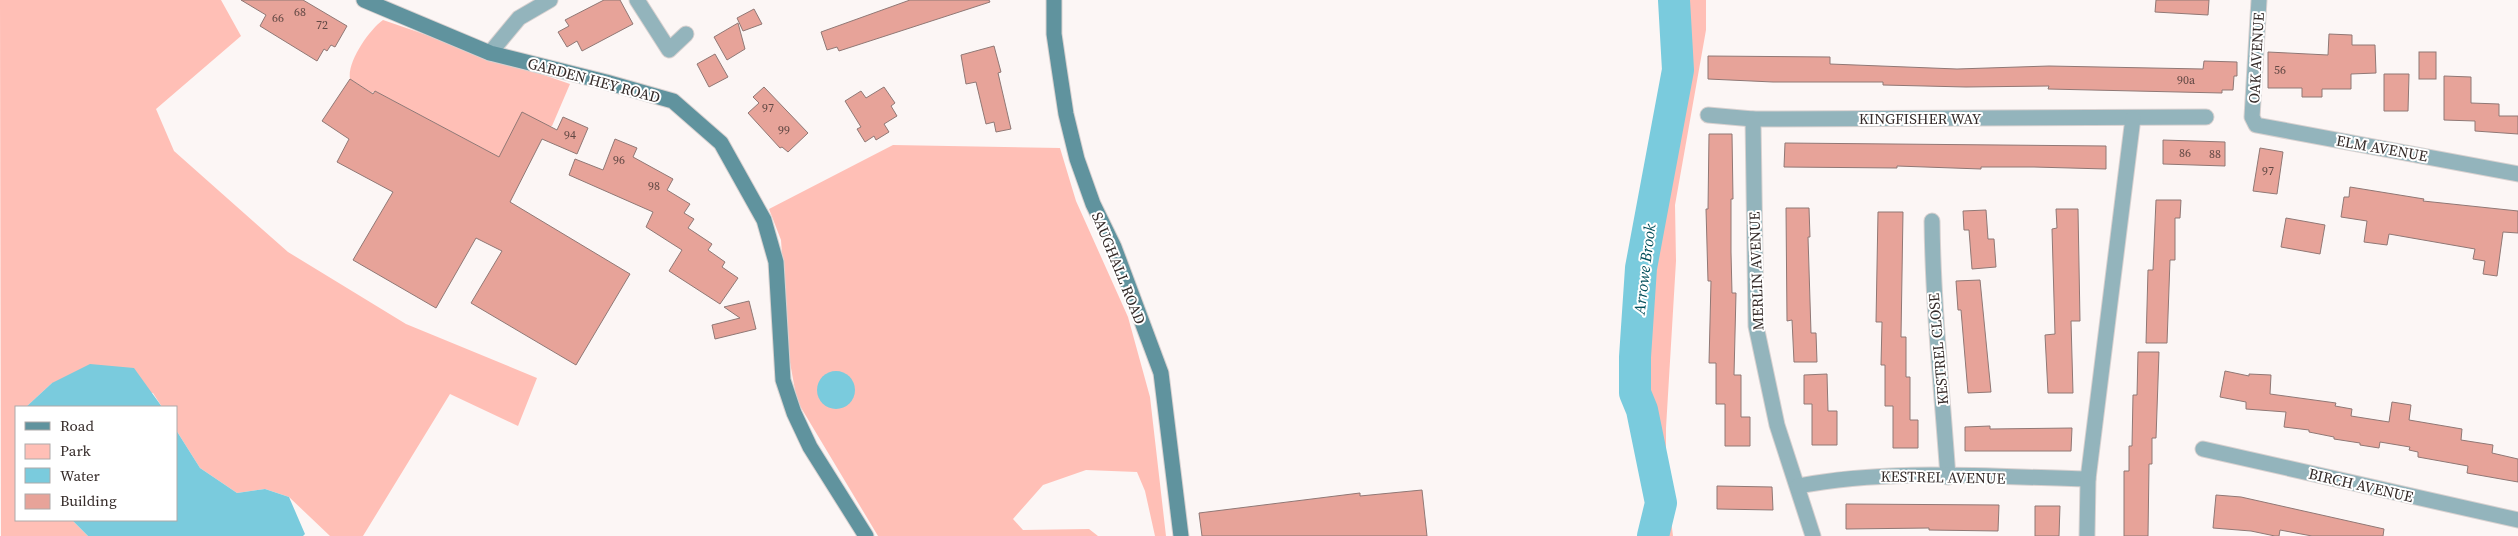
<svg xmlns="http://www.w3.org/2000/svg" width="2518" height="536" font-family="'Source Serif 4',serif">
<rect width="100%" height="100%" fill="#fcf6f5"/>
<g fill="#ffbfb6">
<path d="M0 0H221L241 36 156 109 174 151 288 252 406 324 537 378 518 426 450 394 363 536H330L289 497 265 489 237 493 200 468 176 430V407H162L153 393 52 383 26 407H16V520H72L88 536H1Z"/>
<path d="M1674 0H1706V30L1675 205 1676 261 1666 428V479L1673 536H1655L1661 503 1642 410 1635 393 1641 268 1678 70Z"/>
<path d="M383 20 570 84 552 126H549L499 157 375 91 372 93 350 79C347 62 369 30 383 20Z"/>
<path d="M893 145 1060 148 1076 201 1128 317 1150 397 1166 536H1155L1145 491 1137 472 1086 470 1043 485 1013 519 1023 530 1089 529 1098 536H878L797 401 789 357 781 240 769 209Z"/>
</g>
<g fill="#7acbdd">
<path d="M90 364 134 368 162 407H26L52 383Z"/>
<circle cx="836" cy="390" r="19"/>
<path d="M176 430 200 468 237 493 265 489 289 497 305 534 303 536H88L72 520H176Z"/>
</g>
<g fill="none" stroke-linecap="round" stroke-linejoin="round">
<path stroke="#7acbdd" stroke-width="32" d="M1653 536 1661 503 1642 410 1635 393V357L1641 268 1678 70 1674 0"/>
</g>
<g fill="#e7a399" stroke="#907875">
<path d="M241 0H303L347 26 335 47 331 45 327 51 324 49 317 61 260 26 266 15Z"/>
<path d="M604 0H620L633 24 582 51 577 41 567 47 558 32 569 26 565 20Z"/>
<path d="M910 0H989L990 2 839 51 837 47 827 50 821 32Z"/>
<path d="M2156 0H2209L2208 15 2155 12Z"/>
<path d="M754 9 762 24 743 31 737 18Z"/>
<path d="M738 23 745 49 727 60 714 37Z"/>
<path d="M2329 34 2352 35V45H2375L2376 73 2351 74V89H2322V97H2302V88H2268V52L2328 55Z"/>
<path d="M994 46 1001 72 998 73 1011 129 996 132 994 122 986 124 976 82 966 84 961 55Z"/>
<rect x="2419" y="52" width="17" height="27"/>
<path d="M715 54 728 77 709 87 697 64Z"/>
<path d="M1708 56 1830 57V64L1957 69 2049 66 2203 69 2204 61 2237 62V76H2234L2233 90H2222V93L2048 89 2049 86 1966 87 1883 85V82H1773L1708 79Z"/>
<path d="M2384 74H2409L2408 111H2384Z"/>
<path d="M2444 76 2471 77V103L2499 104V116H2518V134L2475 131V121L2444 120Z"/>
<path d="M350 79 373 94 375 91 499 157 522 112 557 130 563 117 588 128 577 154 542 139 510 202 630 274 576 365 471 303 502 251 476 238 436 308 353 260 393 192 337 162 349 139 322 121Z"/>
<path d="M764 87 808 133 788 152 782 147 780 148 748 113 759 103 753 97Z"/>
<path d="M884 87 895 103 891 106 897 116 884 124 889 132 876 140 874 136 865 142 857 129 861 127 845 101 861 91 866 98Z"/>
<path d="M1709 134H1732L1733 199H1731V252L1732 293H1736L1734 375H1741V417H1750V446H1725V404H1716V363H1709L1711 281H1708L1706 209H1708Z"/>
<path d="M615 139 637 148 633 157 673 179 667 190 690 204 684 213 694 219 688 228 712 244 708 250 725 262 722 267 738 278 720 304 669 271 682 250 646 227 653 212 569 175 575 159 603 170Z"/>
<path d="M2163 140 2225 142V166L2163 164Z"/>
<path d="M1785 143 2106 146V169L2034 167H1981V169L1897 166V168L1784 167Z"/>
<path d="M2260 148 2283 152 2277 194 2253 191Z"/>
<path d="M2350 187 2424 199 2423 201 2518 211V233L2503 232 2497 276 2483 274 2485 261 2473 259 2475 249 2389 234 2387 245 2364 242 2367 221 2341 217 2344 197H2349Z"/>
<path d="M2156 200H2181L2180 218H2175V260H2170L2167 343H2146L2148 270H2153Z"/>
<path d="M1786 208H1809L1810 237H1808L1811 333H1816L1817 362H1794L1792 320 1787 321Z"/>
<path d="M2056 209H2078L2080 321H2071L2073 393H2048L2045 335 2055 334 2052 229 2057 228Z"/>
<path d="M1986 210 1988 239H1994L1996 267 1972 269 1969 230H1964L1963 211Z"/>
<path d="M1878 212H1903L1901 337H1906V377H1910V420H1918V448H1893V406H1885V365H1881L1882 322H1876Z"/>
<path d="M2286 218 2325 225 2320 254 2281 247Z"/>
<path d="M1980 280 1991 392 1968 393 1961 310H1958L1956 281Z"/>
<path d="M749 301 756 329 715 339 712 325 740 318 724 307Z"/>
<path d="M2138 352H2159L2156 438H2152V464H2149L2148 536H2124V471H2129V446H2132L2133 395H2137Z"/>
<path d="M2225 371 2249 376V374L2271 375 2270 394 2336 403 2335 406 2352 409 2351 416 2389 422 2392 402 2411 405 2409 420 2462 429 2461 440 2493 445 2492 453 2518 459V482L2467 473 2468 466 2418 457V452L2409 450 2410 447 2380 442 2379 448 2360 445V443L2334 439V437L2309 432V430L2284 427 2286 412 2246 409V402L2220 397Z"/>
<path d="M1827 374 1828 411H1837V445H1812V404H1804V375Z"/>
<path d="M1990 426V429L2072 428 2071 451H1965V427Z"/>
<path d="M1717 486 1772 487 1773 510 1717 509Z"/>
<path d="M1422 490 1427 536H1202L1199 513 1360 493V496Z"/>
<path d="M2216 495 2241 497 2384 529 2383 536H2312L2280 530 2279 536H2275L2251 531 2213 528Z"/>
<path d="M1846 504 1999 505 1998 531 1929 530V528L1846 529Z"/>
<path d="M2035 506H2060L2059 536H2035Z"/>
</g>
<g fill="none" stroke-linecap="round" stroke-linejoin="round">
<defs>
<g id="street">
<path d="M637 0 669 50 686 34"/>
<path d="M2259 0 2252 117 2256 125 2518 174"/>
<path d="M490 53 519 18 550 0"/>
<path d="M1708 115 1753 119 2206 117"/>
<path d="M1753 119 1756 326 1777 425 1813 536"/>
<path d="M1932 221C1933 306 1942 391 1948 477"/>
<path d="M2203 449 2518 520"/>
<path d="M1798 486C1893 468 1991 477 2088 479"/>
<path d="M2087 536 2088 479 2133 118"/>
</g>
<g id="secondary">
<path d="M364 0 490 53 606 82 673 101 721 143 764 220 776 262 783 380 794 413 810 447 866 536"/>
<path d="M1054 0V34L1059 68 1066 114 1077 159 1093 204 1114 247 1161 373 1181 536"/>
</g>
</defs>
<use href="#street" stroke="#d8d1d0" stroke-width="17"/>
<use href="#secondary" stroke="#d8d1d0" stroke-width="17"/>
<use href="#street" stroke="#93b4bc" stroke-width="15"/>
<use href="#secondary" stroke="#60939e" stroke-width="15"/>
</g>
<g text-anchor="middle" dominant-baseline="central" stroke-width="4" stroke-linejoin="round" paint-order="stroke">
<g font-size="12" fill="#614844">
<text x="300" y="12">68</text>
<text x="278" y="18">66</text>
<text x="322" y="25">72</text>
<text x="2280" y="70">56</text>
<text x="2186" y="80">90a</text>
<text x="768" y="108">97</text>
<text x="784" y="130">99</text>
<text x="570" y="135">94</text>
<text x="2185" y="153">86</text>
<text x="2215" y="154">88</text>
<text x="619" y="160">96</text>
<text x="2268" y="171">97</text>
<text x="654" y="186">98</text>
</g>
<g font-size="15" fill="#342a28" stroke="#fff">
<text transform="translate(2256 58) rotate(-87)">OAK AVENUE</text>
<text transform="translate(594 80) rotate(15)">GARDEN HEY ROAD</text>
<text x="1920" y="118">KINGFISHER WAY</text>
<text transform="translate(2382 148) rotate(10)">ELM AVENUE</text>
<text transform="translate(1119 268) rotate(68)">SAUGHALL ROAD</text>
<text transform="translate(1756 271) rotate(-92)">MERLIN AVENUE</text>
<text transform="translate(1938 349) rotate(-95)">KESTREL CLOSE</text>
<text transform="translate(1943 477) rotate(1)">KESTREL AVENUE</text>
<text transform="translate(2361 485) rotate(13)">BIRCH AVENUE</text>
</g>
<g font-size="16" font-style="italic" fill="#004d59" stroke="#fff">
<text transform="translate(1644 269) rotate(-83)">Arrowe Brook</text>
</g>
</g>
<rect x="15" y="406" width="162" height="115" fill="#ffffff" stroke="#aeaaa9"/>
<rect x="25" y="422" width="25" height="8" fill="#60939e" stroke="#aeaaa9"/>
<text x="60" y="431" font-size="15" fill="#342a28">Road</text>
<rect x="25" y="444" width="25" height="15" fill="#ffbfb6" stroke="#aeaaa9"/>
<text x="60" y="456" font-size="15" fill="#342a28">Park</text>
<rect x="25" y="468" width="25" height="15" fill="#7acbdd" stroke="#aeaaa9"/>
<text x="60" y="481" font-size="15" fill="#342a28">Water</text>
<rect x="25" y="494" width="25" height="15" fill="#e7a399" stroke="#aeaaa9"/>
<text x="60" y="506" font-size="15" fill="#342a28">Building</text>
</svg>
